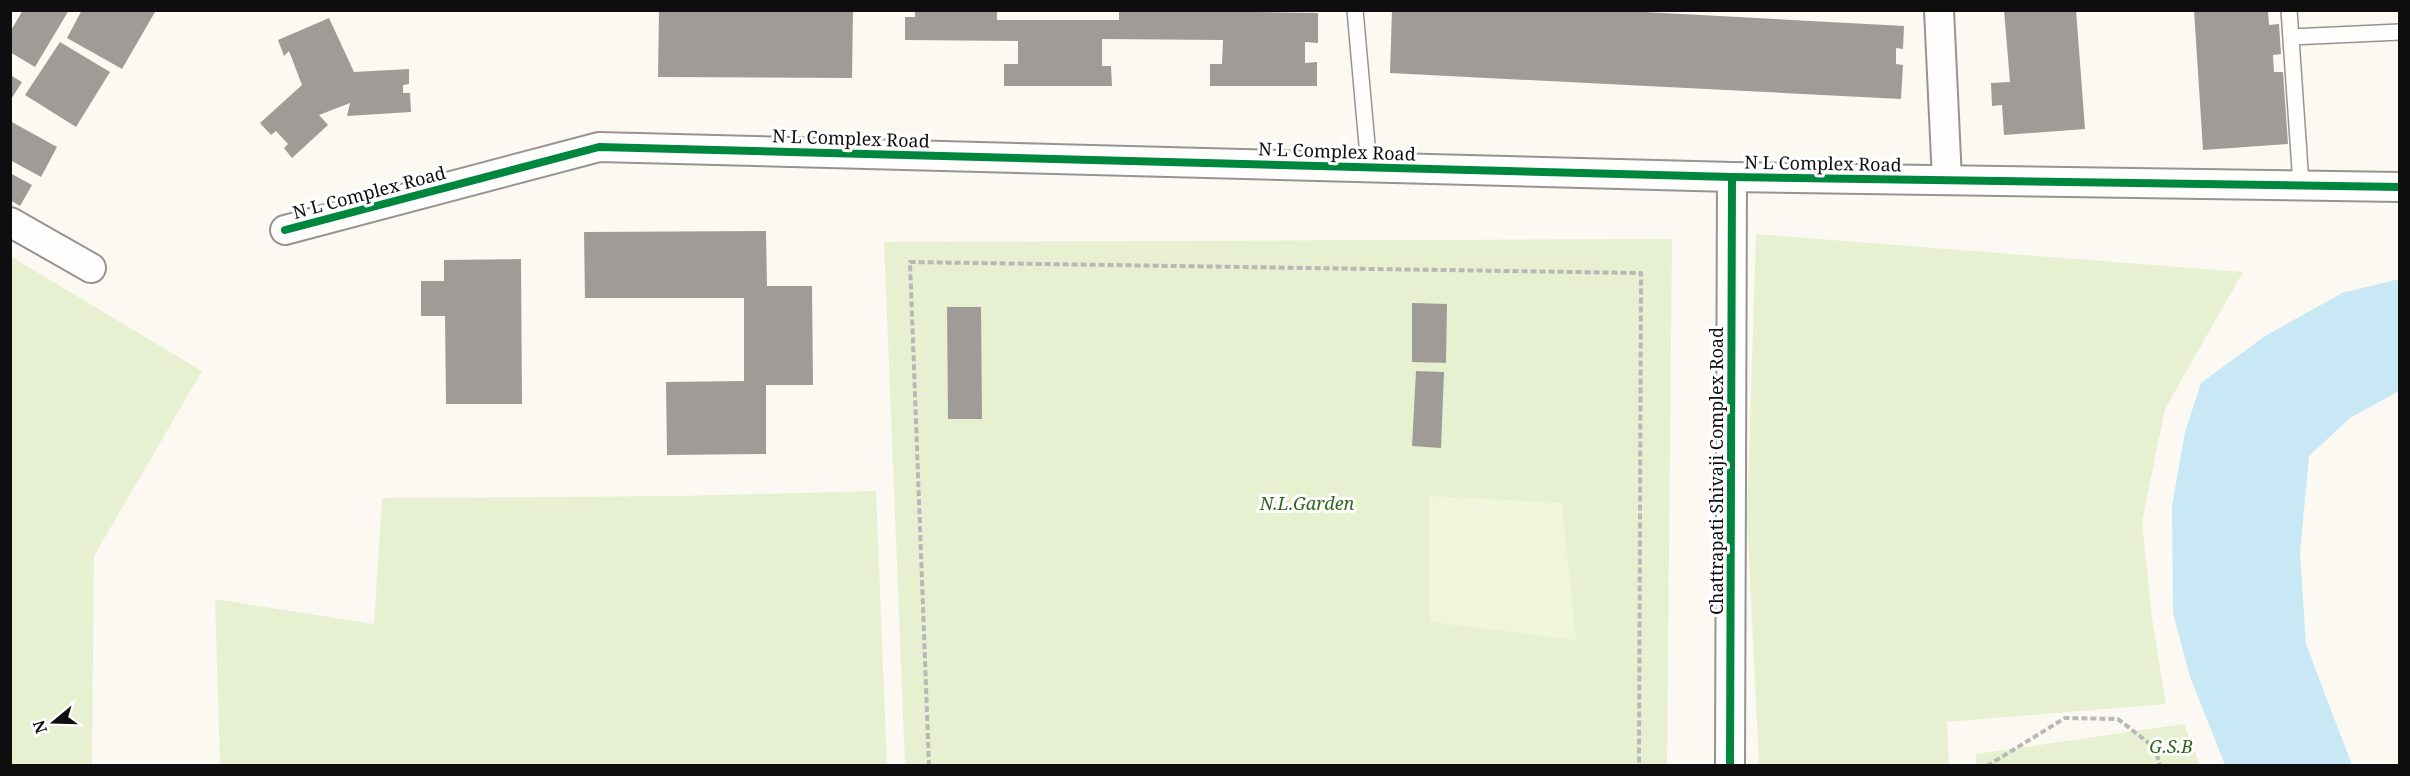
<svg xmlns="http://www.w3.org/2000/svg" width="2410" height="776" font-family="'Noto Serif',serif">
<rect width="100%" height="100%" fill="#fcf9f2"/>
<g fill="#e7f1d2">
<path d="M1756 234 2243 272 2165 409 2142 522 2152 617 2166 704 1947 722 1949 765H1759L1747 518Z"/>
<path d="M1672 239 1667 765H905L884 242Z"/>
<path d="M10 256 202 371 94 556 92 765H11Z"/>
<path d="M876 491 887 765H220L215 599 374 624 382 498 678 496Z"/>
<path d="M2184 724 2200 765H1976V754Z"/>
</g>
<path fill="#f0f5dc" d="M1429 496 1562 503 1576 640 1430 622Z"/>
<path fill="#c9e8f6" d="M2399 279V391L2350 418 2309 456 2300 553 2306 644 2352 765H2225L2190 677 2173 613 2172 506 2185 432 2201 383 2265 336 2342 293Z"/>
<g fill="#9f9c98">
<path d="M23 10H69L35 67 10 52V32Z"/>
<path d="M82 10H151L155 12 122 69 67 38Z"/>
<path d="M659 10H853L852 78 658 77Z"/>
<path d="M915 10H997V20H1119V10L1318 13V43L1305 42V63L1317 62V86H1210V64H1222L1223 40 1102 39V66H1111L1112 86H1004V64H1018V41L905 40V17H915Z"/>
<path d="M1392 10H1608L1904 26 1903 49 1896 48V64L1903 65 1901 99 1390 73Z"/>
<path d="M2004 10H2076L2085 129 2004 135 2002 105 1992 106 1991 83 2010 82Z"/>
<path d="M2194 10H2268L2269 25 2279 24 2281 54 2273 55 2274 72H2283L2288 144 2203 150Z"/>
<path d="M329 18 354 72 409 69V84L403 85V93H410L411 112 347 116 350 103 319 115 328 125 292 158 284 148 288 144 276 131 271 135 260 123 302 85 289 51 284 56 278 40Z"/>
<path d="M60 42 110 72 76 127 25 95Z"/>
<path d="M10 75 22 82 10 101Z"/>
<path d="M10 121 57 147 41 177 10 160Z"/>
<path d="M10 173 32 185 20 206 10 200Z"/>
<path d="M766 231 767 286H812L813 385H766V454L667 455 666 382 744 381V298H585L584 232Z"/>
<path d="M521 259 522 404H446L445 316H421V281H444V260Z"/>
<path d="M1412 303 1447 304 1446 363 1412 362Z"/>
<path d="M947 307H981L982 419H948Z"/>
<path d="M1416 371 1444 372 1441 448 1412 446Z"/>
</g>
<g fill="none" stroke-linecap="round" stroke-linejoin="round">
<defs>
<g id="lane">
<path d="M1355 10 1369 167"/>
<path d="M2289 10 2301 184"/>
<path d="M2291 37 2400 32"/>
</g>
<g id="street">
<path d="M1939 10 1947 180"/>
<path d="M10 222 91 268"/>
<path d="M285 230 599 147 1732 177 2400 187"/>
<path d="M1730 766 1732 177"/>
</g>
</defs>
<use href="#lane" stroke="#959491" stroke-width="18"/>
<use href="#street" stroke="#959491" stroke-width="32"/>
<g stroke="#b8b8b6" stroke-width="4" stroke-dasharray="6 3" stroke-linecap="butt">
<path d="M929 766 910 262 1641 273 1639 766"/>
<path d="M1987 766 2065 718 2118 719 2155 748 2160 766"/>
</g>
<use href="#lane" stroke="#fffefd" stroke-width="15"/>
<use href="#street" stroke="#fffefd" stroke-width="28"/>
<defs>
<g id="cycleway">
<path d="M285 230 599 147 1732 177 2400 187"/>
<path d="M1730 766 1732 177"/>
</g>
</defs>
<use href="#cycleway" stroke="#fff" stroke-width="11"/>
<use href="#cycleway" stroke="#00873e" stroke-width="8"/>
</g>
<g text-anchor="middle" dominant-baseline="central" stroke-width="6" stroke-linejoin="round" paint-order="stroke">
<g font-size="18" fill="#0e0e0e" stroke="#fff">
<text transform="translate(851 138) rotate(2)">N L Complex Road</text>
<text transform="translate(1337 151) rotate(2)">N L Complex Road</text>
<text transform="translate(1823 163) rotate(1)">N L Complex Road</text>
<text transform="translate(369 192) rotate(-15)">N L Complex Road</text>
<text transform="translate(1716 471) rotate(-90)">Chattrapati Shivaji Complex Road</text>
</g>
<g font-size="18" font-style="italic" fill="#31671d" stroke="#fff">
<text x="1307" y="503">N.L.Garden</text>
<text x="2171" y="746">G.S.B</text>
</g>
</g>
<rect width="2410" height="776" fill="none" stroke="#0e0e0e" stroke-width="24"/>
<g transform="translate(54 722) rotate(251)" stroke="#ffffff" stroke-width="4.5" paint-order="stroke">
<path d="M0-4.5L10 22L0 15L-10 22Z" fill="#0e0e0e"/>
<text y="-9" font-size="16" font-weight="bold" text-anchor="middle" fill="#0e0e0e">N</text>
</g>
</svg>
